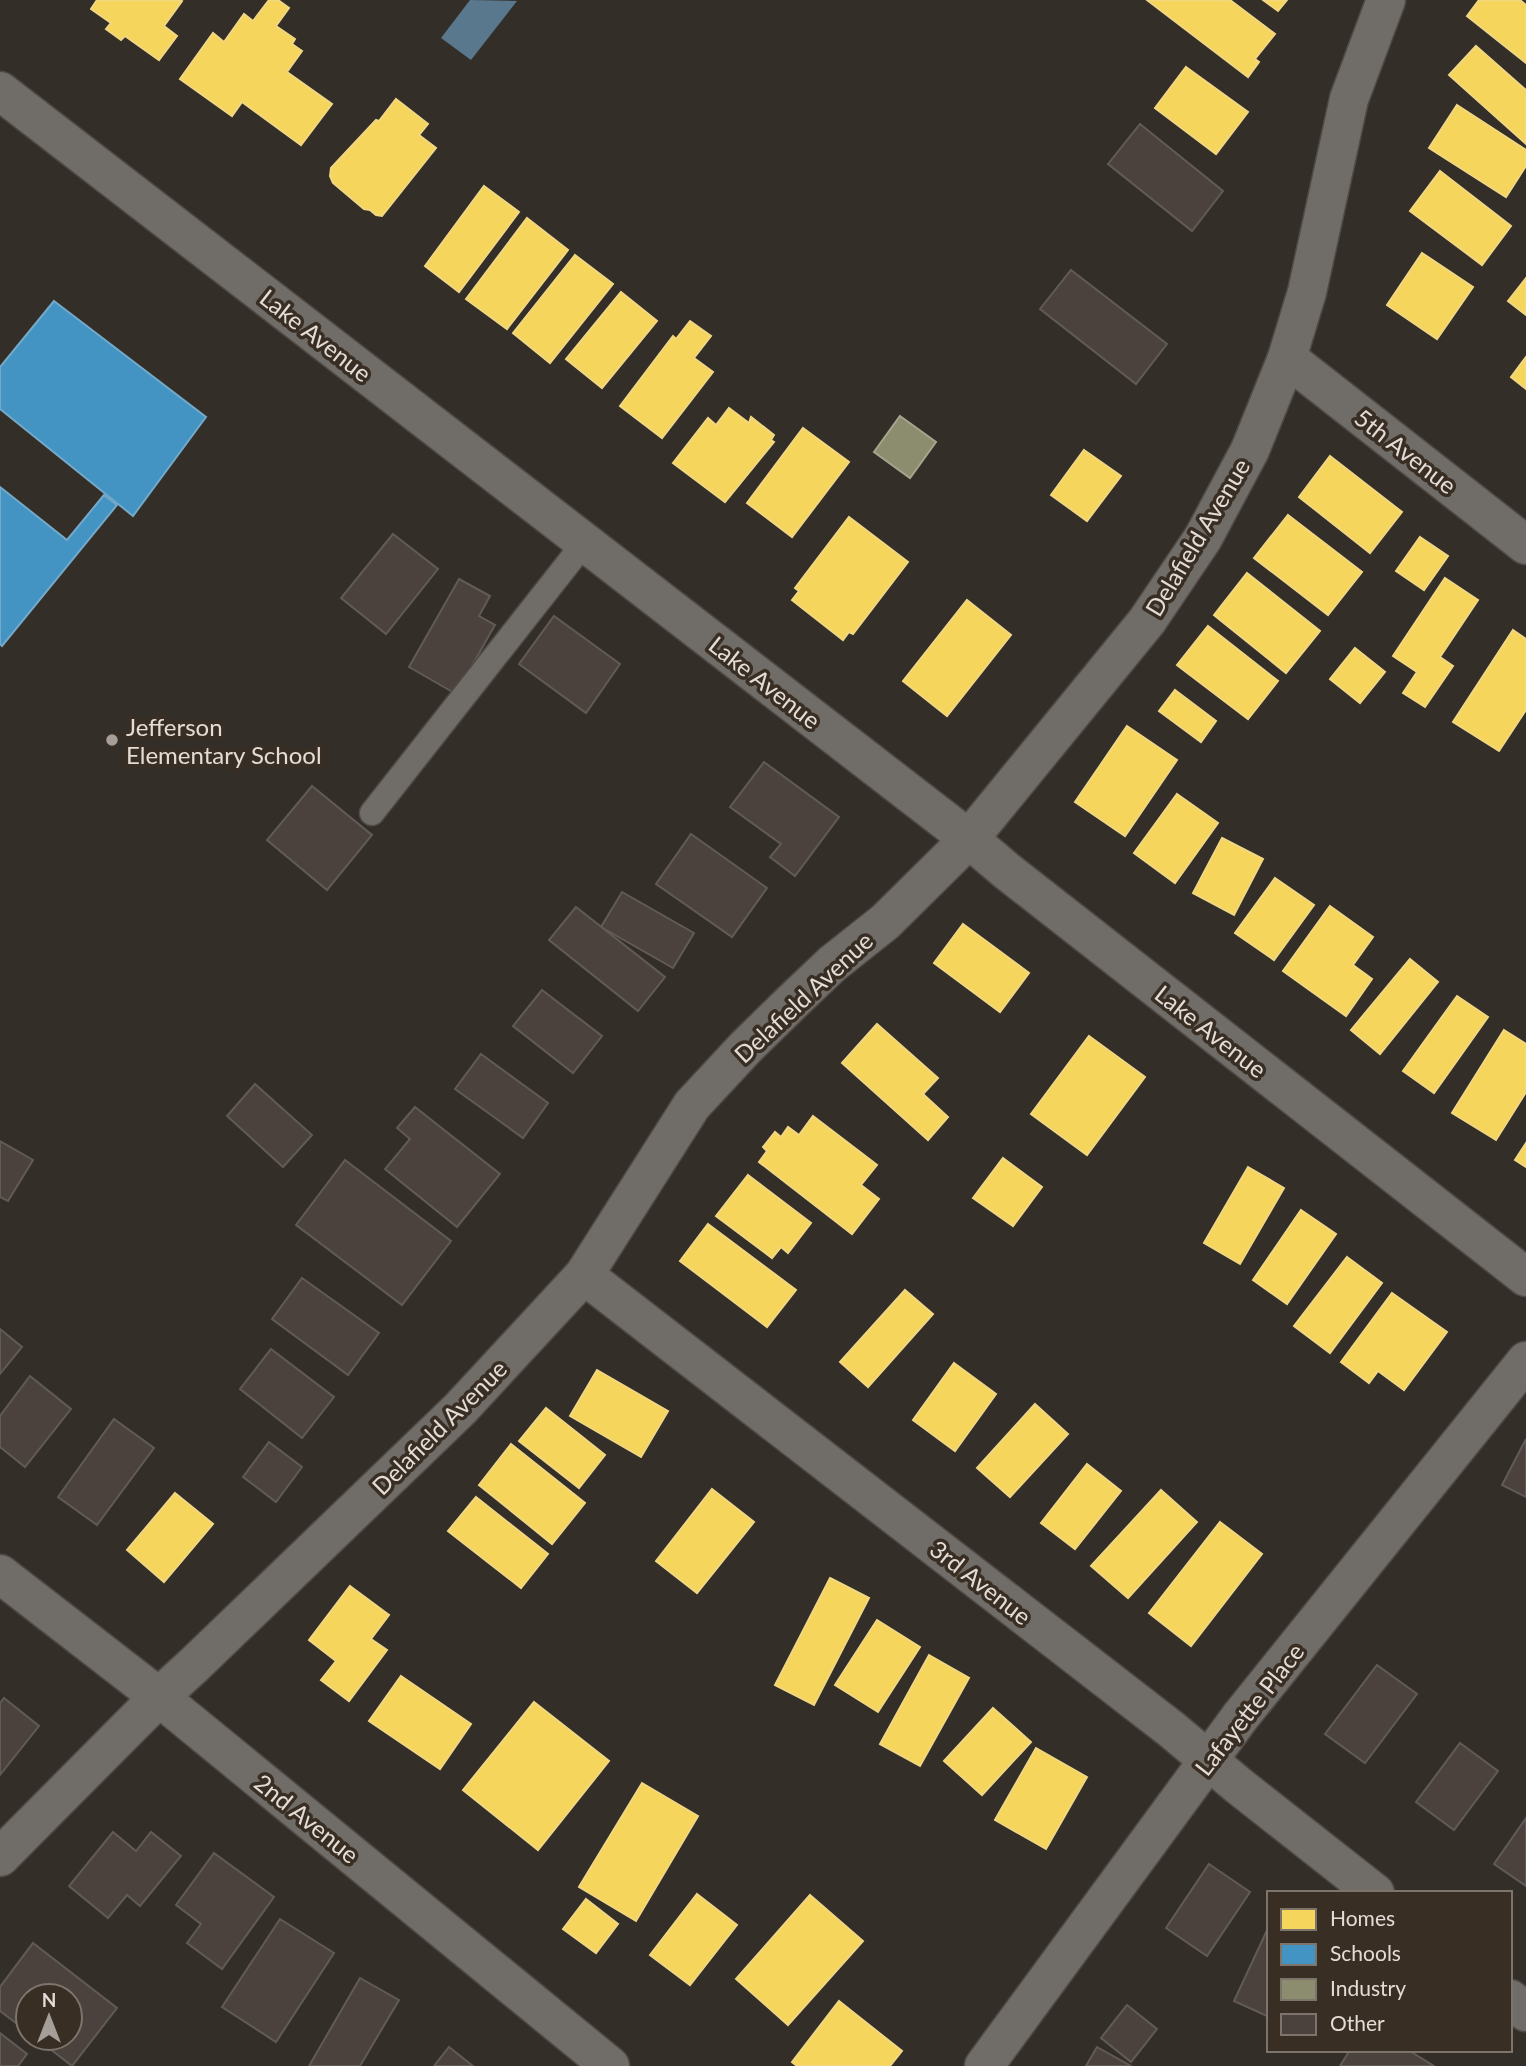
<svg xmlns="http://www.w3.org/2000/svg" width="1526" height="2066" font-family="Lato,sans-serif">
<rect width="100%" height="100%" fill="#342e29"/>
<path fill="#59788d" d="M470 0 517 1 471 60 441 38Z"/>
<g fill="#f6d55c" stroke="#f1d781" stroke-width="2">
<path d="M97 0H180L182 1 164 26 177 36 159 60 125 36 121 40 106 29 111 23 91 9Z"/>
<path d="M269 0H278L289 8 276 26 295 39 292 44 302 51 287 72 332 104 301 145 242 102 232 116 180 79 213 33 224 42 244 14 253 21Z"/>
<path d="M1147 0H1230L1275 34 1255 59 1259 62 1248 77Z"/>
<path d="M1263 0H1287L1278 11Z"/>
<path d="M1479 0H1520L1526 5V63L1467 16Z"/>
<path d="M1476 46 1526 90V144L1449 75Z"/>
<path d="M1186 67 1248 112 1216 154 1155 108Z"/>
<path d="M396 99 428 124 419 135 436 148 382 216 376 215 370 210 364 209 333 183 330 176 331 168 376 120 379 121Z"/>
<path d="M1457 105 1526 150V166L1506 197 1429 148Z"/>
<path d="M1440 171 1511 226 1482 265 1410 211Z"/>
<path d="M484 186 519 212 459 292 425 266Z"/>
<path d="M527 218 568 250 507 329 466 299Z"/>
<path d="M1422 253 1473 287 1437 339 1387 305Z"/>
<path d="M575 255 613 284 550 363 513 333Z"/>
<path d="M1526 278V315L1508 301Z"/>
<path d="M621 292 657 321 602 388 566 359Z"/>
<path d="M690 321 711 336 694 358 713 372 662 438 620 406 673 336 676 339Z"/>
<path d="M1526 357V389L1511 377Z"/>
<path d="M729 408 749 423 751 417 774 435 771 440 774 442 725 502 673 463 708 418 716 425Z"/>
<path d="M803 428 849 462 792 537 747 503Z"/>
<path d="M1084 450 1121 476 1087 521 1051 495Z"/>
<path d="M1330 456 1402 512 1370 553 1299 497Z"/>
<path d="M1288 515 1362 572 1328 615 1254 558Z"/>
<path d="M849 517 908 562 853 634 849 632 843 640 792 600 799 591 795 588Z"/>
<path d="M1420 537 1448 556 1424 590 1396 571Z"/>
<path d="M1247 573 1320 631 1286 673 1214 615Z"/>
<path d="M1445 578 1478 600 1440 657 1453 666 1425 707 1403 693 1417 672 1393 656Z"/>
<path d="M967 600 1011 635 947 716 903 681Z"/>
<path d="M1208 626 1278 681 1248 719 1177 665Z"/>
<path d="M1513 630 1526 639V710L1499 751 1453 722Z"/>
<path d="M1355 648 1385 672 1360 703 1330 679Z"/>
<path d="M1175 690 1216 721 1201 742 1159 711Z"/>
<path d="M1127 726 1177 760 1125 836 1075 802Z"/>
<path d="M1177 794 1218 823 1175 883 1134 853Z"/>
<path d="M1222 838 1263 859 1234 915 1193 893Z"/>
<path d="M1275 878 1314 905 1274 960 1235 933Z"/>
<path d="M1330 906 1373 937 1353 965 1372 979 1346 1016 1283 971Z"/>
<path d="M963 924 1029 973 1000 1012 934 963Z"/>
<path d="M1410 959 1438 982 1380 1054 1351 1030Z"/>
<path d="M1457 996 1488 1017 1434 1093 1403 1071Z"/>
<path d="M877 1024 938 1078 923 1094 948 1117 928 1140 842 1063Z"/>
<path d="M1504 1030 1526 1044V1092L1496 1140 1452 1113Z"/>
<path d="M1089 1036 1145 1077 1087 1155 1031 1114Z"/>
<path d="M813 1116 877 1165 861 1185 879 1199 852 1234 759 1162 767 1151 763 1147 775 1132 781 1137 788 1127 799 1135Z"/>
<path d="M1526 1143V1167L1515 1160Z"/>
<path d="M1003 1158 1042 1187 1013 1226 973 1198Z"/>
<path d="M1248 1167 1284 1188 1240 1264 1204 1243Z"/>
<path d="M748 1175 811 1223 788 1253 781 1247 772 1258 716 1216Z"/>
<path d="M1301 1210 1336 1234 1287 1304 1253 1280Z"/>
<path d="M708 1224 796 1290 767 1327 680 1261Z"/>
<path d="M1347 1257 1382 1283 1330 1353 1294 1326Z"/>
<path d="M905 1290 933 1314 868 1387 840 1362Z"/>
<path d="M1392 1293 1447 1332 1404 1390 1378 1371 1369 1383 1341 1362Z"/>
<path d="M954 1363 996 1394 955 1451 913 1420Z"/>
<path d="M597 1370 668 1411 641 1457 570 1416Z"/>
<path d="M1035 1404 1068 1434 1010 1497 977 1468Z"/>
<path d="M546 1408 605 1455 579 1488 519 1441Z"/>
<path d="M511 1444 585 1503 552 1544 479 1485Z"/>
<path d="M1087 1464 1121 1491 1075 1549 1041 1523Z"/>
<path d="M712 1489 754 1522 697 1593 656 1561Z"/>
<path d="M1161 1490 1197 1522 1128 1598 1091 1566Z"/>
<path d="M175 1493 213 1524 164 1582 127 1550Z"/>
<path d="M476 1497 548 1554 521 1588 448 1531Z"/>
<path d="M1220 1522 1262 1554 1191 1646 1149 1613Z"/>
<path d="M830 1578 869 1598 814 1705 775 1685Z"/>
<path d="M350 1586 389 1615 371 1639 387 1650 349 1701 321 1680 336 1661 309 1640Z"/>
<path d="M877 1620 920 1647 878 1712 835 1685Z"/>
<path d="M929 1655 969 1678 920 1766 880 1744Z"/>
<path d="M401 1676 471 1724 440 1769 369 1721Z"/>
<path d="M534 1702 609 1761 538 1850 463 1790Z"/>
<path d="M993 1708 1031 1742 982 1795 944 1761Z"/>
<path d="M1036 1748 1087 1777 1046 1849 995 1820Z"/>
<path d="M642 1783 698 1816 636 1921 579 1887Z"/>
<path d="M697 1894 737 1925 690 1985 650 1955Z"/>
<path d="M810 1895 863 1941 788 2025 736 1979Z"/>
<path d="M586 1899 618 1924 596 1953 563 1929Z"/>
<path d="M839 2001 902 2051 890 2066H797L792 2062Z"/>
</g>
<g fill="#4393c3" stroke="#73a9c9" stroke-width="2">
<path d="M54 301 206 417 133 516 0 409V367Z"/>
<path d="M0 487 67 540 104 495 117 505 2 646 0 644Z"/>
</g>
<path fill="#8c8c6e" stroke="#a6a48d" stroke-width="2" d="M900 416 936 442 910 478 874 452Z"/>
<g fill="#4b413d" stroke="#615b57" stroke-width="2">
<path d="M1140 124 1223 191 1192 231 1108 164Z"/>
<path d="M1071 270 1167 344 1136 384 1040 309Z"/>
<path d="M393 534 438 569 386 634 341 598Z"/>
<path d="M459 579 490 596 479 616 495 625 456 694 409 667Z"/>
<path d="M554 616 620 664 586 713 519 664Z"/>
<path d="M764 762 839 817 795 876 770 857 781 844 730 807Z"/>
<path d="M312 786 372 835 327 890 267 840Z"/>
<path d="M691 834 767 888 732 937 656 884Z"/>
<path d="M622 892 694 933 673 968 601 927Z"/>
<path d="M576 907 665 977 638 1011 549 940Z"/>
<path d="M542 990 602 1036 573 1073 513 1026Z"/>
<path d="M481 1054 548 1103 523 1138 455 1089Z"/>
<path d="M255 1084 312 1135 283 1167 227 1116Z"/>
<path d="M415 1107 500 1174 457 1227 385 1169 410 1139 397 1128Z"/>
<path d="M0 1141 33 1160 8 1201 0 1197Z"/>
<path d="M345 1160 451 1241 402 1305 296 1225Z"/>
<path d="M302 1278 379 1333 348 1375 272 1319Z"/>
<path d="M0 1329 22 1347 0 1374Z"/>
<path d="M271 1349 334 1397 302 1438 240 1389Z"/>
<path d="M30 1376 71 1409 25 1467 0 1447V1416Z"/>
<path d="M114 1419 154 1448 97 1525 58 1497Z"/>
<path d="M1526 1439V1497L1502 1485Z"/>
<path d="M269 1442 302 1467 276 1502 243 1477Z"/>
<path d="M1377 1665 1417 1694 1365 1763 1325 1734Z"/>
<path d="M4 1698 39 1726 0 1775V1703Z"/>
<path d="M1460 1743 1498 1771 1454 1830 1416 1802Z"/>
<path d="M1526 1818V1886L1494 1864Z"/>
<path d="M113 1832 136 1851 151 1832 181 1856 140 1906 127 1895 108 1918 69 1886Z"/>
<path d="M214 1853 274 1897 222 1969 187 1943 201 1924 176 1905Z"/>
<path d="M1209 1864 1250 1892 1207 1956 1166 1928Z"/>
<path d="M280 1919 334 1953 276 2042 222 2007Z"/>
<path d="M1269 1926V2017L1234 2001Z"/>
<path d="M33 1943 117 2008 72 2066 36 2038H70V1996H28V2032L0 2011V1987Z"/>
<path d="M360 1978 399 2000 360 2066H309Z"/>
<path d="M1127 2005 1157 2029 1131 2062 1101 2038Z"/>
<path d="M0 2033 27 2054 18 2066H0Z"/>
<path d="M449 2047 473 2066H434Z"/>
<path d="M1097 2047 1131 2066H1086Z"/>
<path d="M1350 2050H1408L1434 2066H1340Z"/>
</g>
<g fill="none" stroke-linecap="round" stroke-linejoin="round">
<defs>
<path id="lane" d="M372 813 585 542"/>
<g id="street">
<path d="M0 91 969 839 1008 872 1526 1277"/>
<path d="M1287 358 1526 545"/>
<path d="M584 1275 1171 1729 1239 1786 1375 1893"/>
<path d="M0 1574 159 1697 610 2066"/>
<path d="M0 1857 159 1697 194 1665 460 1409 584 1275 692 1105 746 1047 792 1002 832 964 885 922 969 839 1147 621 1203 538 1250 450 1287 358 1307 292 1349 99 1386 0"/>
<path d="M1510 1999 1526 2012"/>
<path d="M984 2066 1240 1717 1526 1361"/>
</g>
</defs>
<use href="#lane" stroke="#504a46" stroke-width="27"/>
<use href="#street" stroke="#504a46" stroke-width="41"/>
<use href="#lane" stroke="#706c68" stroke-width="24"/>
<use href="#street" stroke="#706c68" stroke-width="38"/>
</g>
<circle fill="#a69f99" stroke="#392e24" stroke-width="2.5" cx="112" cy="740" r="7"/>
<g text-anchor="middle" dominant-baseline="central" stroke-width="7" stroke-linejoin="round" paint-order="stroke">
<g font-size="24" fill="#e4dcd6" stroke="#392e24">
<text transform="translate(316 335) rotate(38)">Lake Avenue</text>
<text transform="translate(1406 451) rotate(38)">5th Avenue</text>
<text transform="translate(1197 537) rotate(-59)">Delafield Avenue</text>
<text transform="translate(765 682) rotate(38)">Lake Avenue</text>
<text transform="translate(803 997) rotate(-43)">Delafield Avenue</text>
<text transform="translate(1211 1031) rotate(38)">Lake Avenue</text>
<text transform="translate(439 1427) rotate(-45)">Delafield Avenue</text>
<text transform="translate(981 1582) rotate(38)">3rd Avenue</text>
<text transform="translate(1249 1709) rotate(-52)">Lafayette Place</text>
<text transform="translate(307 1818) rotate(39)">2nd Avenue</text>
</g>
<g font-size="24" fill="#e4dcd6" stroke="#392e24" text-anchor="start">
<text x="126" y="726">Jefferson<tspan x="126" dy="28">Elementary School</tspan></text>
</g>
</g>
<rect x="1267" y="1891" width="245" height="161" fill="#392e24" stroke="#7d746b" stroke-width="2"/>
<rect x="1281" y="1909" width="35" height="21" fill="#f6d55c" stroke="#7d746b" stroke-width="2"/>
<text x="1330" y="1926" font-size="21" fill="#e4dcd6">Homes</text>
<rect x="1281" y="1944" width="35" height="21" fill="#4393c3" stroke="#7d746b" stroke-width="2"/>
<text x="1330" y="1961" font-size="21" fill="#e4dcd6">Schools</text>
<rect x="1281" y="1979" width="35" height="21" fill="#8c8c6e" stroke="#7d746b" stroke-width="2"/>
<text x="1330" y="1996" font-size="21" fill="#e4dcd6">Industry</text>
<rect x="1281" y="2014" width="35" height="21" fill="#4b413d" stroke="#7d746b" stroke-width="2"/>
<text x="1330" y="2031" font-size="21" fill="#e4dcd6">Other</text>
<g transform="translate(49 2017)"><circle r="33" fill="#392e24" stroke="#7d746b" stroke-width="2"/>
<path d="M0-5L12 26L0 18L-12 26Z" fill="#a69f99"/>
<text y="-10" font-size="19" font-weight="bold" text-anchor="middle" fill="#e4dcd6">N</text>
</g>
</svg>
